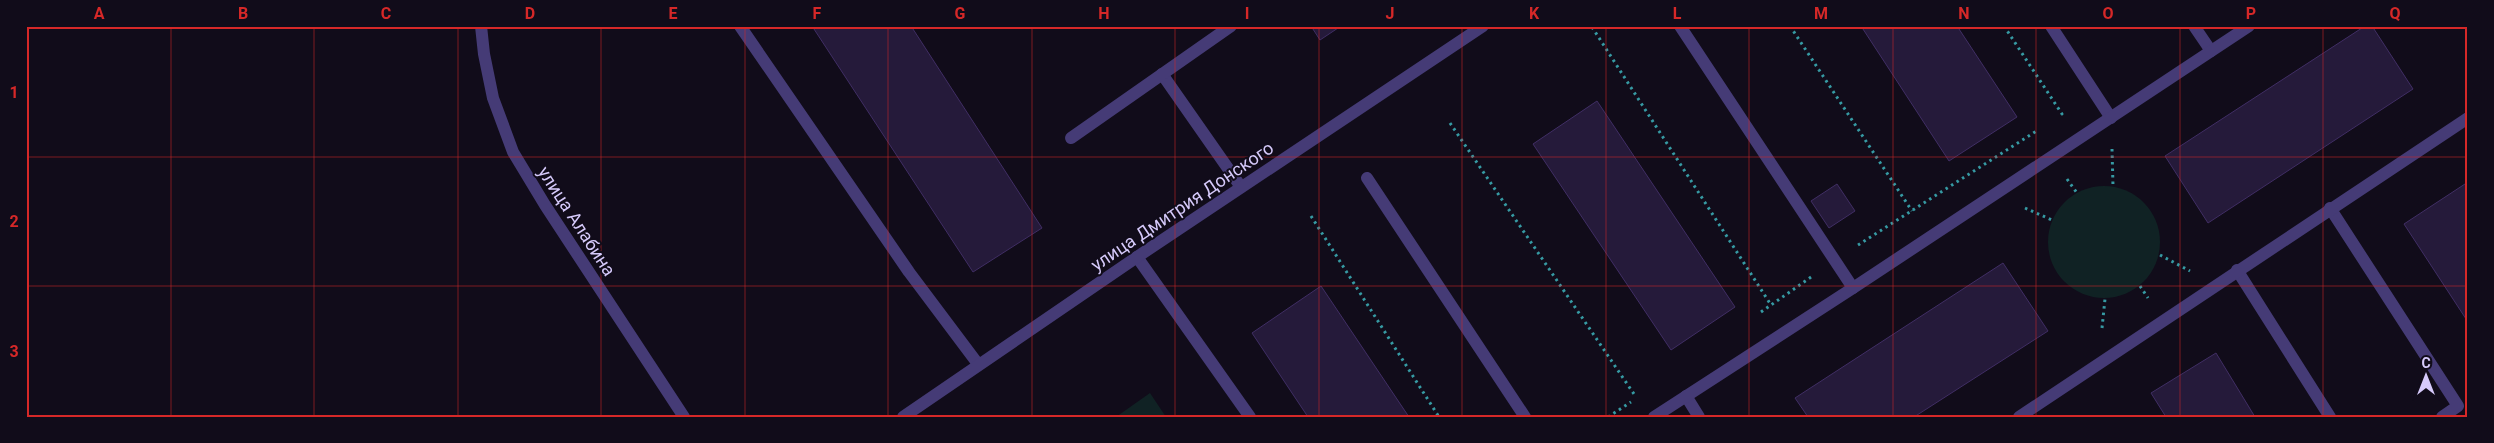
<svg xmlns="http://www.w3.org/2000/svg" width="2494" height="443" font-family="Roboto,sans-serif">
<rect width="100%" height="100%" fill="#110c1a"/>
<g fill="#102224">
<circle cx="2104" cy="242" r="56"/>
<path d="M1150 393 1166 417H1116Z"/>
</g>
<g fill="#251a3a" stroke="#402e64">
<path d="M812 26H911L1042 228 973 272Z"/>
<path d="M1311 26H1341L1320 40Z"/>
<path d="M1861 26H1957L2017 117 1949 161Z"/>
<path d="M2365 26H2372L2413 89 2208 223 2165 156Z"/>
<path d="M1597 101 1735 307 1671 350 1533 144Z"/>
<path d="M2468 182V322L2404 224Z"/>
<path d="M1837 184 1855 211 1829 228 1811 201Z"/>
<path d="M2003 263 2048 331 1914 417H1808L1795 398Z"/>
<path d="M1321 286 1409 417H1308L1252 333Z"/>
<path d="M2216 353 2255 417H2166L2151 393Z"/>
</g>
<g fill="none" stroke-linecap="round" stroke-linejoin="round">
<g stroke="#369aa3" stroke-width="3" stroke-dasharray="2.5 4" stroke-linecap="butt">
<path d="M1790 26 1912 211"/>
<path d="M2004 26 2062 114 2060 115"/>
<path d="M1592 27 1771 305"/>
<path d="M1450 123 1636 397"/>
<path d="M2112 149 2113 186"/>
<path d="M2067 179 2077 193"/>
<path d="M2025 208 2052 220"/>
<path d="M1311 216 1439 417"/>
<path d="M1858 245 2038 130"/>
<path d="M2160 255 2190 271"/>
<path d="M2140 286 2148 298"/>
<path d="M1761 312 1814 275"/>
<path d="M2102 328 2105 299"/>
<path d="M1608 417 1631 402"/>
</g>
<g stroke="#453b76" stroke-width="12">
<path d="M740 26 909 272 978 364"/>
<path d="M1680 26 1853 288"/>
<path d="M2051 26 2111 118"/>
<path d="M2194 26 2211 51"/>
<path d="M1162 74 1241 187"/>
<path d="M1071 138 1231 26"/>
<path d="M1367 178 1525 417"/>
<path d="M2330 208 2458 406 2442 417"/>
<path d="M1137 257 1250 417"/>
<path d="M2237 270 2330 417"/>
<path d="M1686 396 1699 417"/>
<path d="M1654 417 1853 288 2249 26"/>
<path d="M2019 417 2468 118"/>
</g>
<path stroke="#453b76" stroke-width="12" d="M481 26 484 54 493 98 513 152 545 205 684 417"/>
<path stroke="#453b76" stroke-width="12" d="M903 417 1137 257 1483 26"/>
</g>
<path fill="none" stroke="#d62828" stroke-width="1" stroke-opacity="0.55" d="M171 26V417M314 26V417M458 26V417M601 26V417M745 26V417M888 26V417M1032 26V417M1175 26V417M1319 26V417M1462 26V417M1606 26V417M1749 26V417M1893 26V417M2036 26V417M2180 26V417M2323 26V417M26 157H2468M26 286H2468"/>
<g text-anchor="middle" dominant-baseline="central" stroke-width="4" stroke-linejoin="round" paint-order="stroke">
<g font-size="18" fill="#d6cafb" stroke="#110c1a">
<text transform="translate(1182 206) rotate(-34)">улица Дмитрия Донского</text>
<text transform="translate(577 221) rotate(57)">улица Алабина</text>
</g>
</g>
<rect width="2494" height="443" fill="none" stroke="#110c1a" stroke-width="55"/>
<g transform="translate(2426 376)" stroke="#110c1a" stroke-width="4" paint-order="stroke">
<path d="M0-4L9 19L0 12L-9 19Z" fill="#d6cafb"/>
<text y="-8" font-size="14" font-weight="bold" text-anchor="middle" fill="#d6cafb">С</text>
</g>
<rect x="28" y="28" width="2438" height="388" fill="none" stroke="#d62828" stroke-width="2"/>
<g font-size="16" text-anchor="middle" font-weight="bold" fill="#d62828">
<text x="99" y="19">A</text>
<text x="243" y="19">B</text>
<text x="386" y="19">C</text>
<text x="530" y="19">D</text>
<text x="673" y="19">E</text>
<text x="817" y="19">F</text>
<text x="960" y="19">G</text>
<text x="1104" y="19">H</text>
<text x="1247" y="19">I</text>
<text x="1390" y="19">J</text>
<text x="1534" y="19">K</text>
<text x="1677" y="19">L</text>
<text x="1821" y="19">M</text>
<text x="1964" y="19">N</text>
<text x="2108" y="19">O</text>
<text x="2251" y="19">P</text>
<text x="2395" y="19">Q</text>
<text x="14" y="98">1</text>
<text x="14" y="227">2</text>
<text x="14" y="357">3</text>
</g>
</svg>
